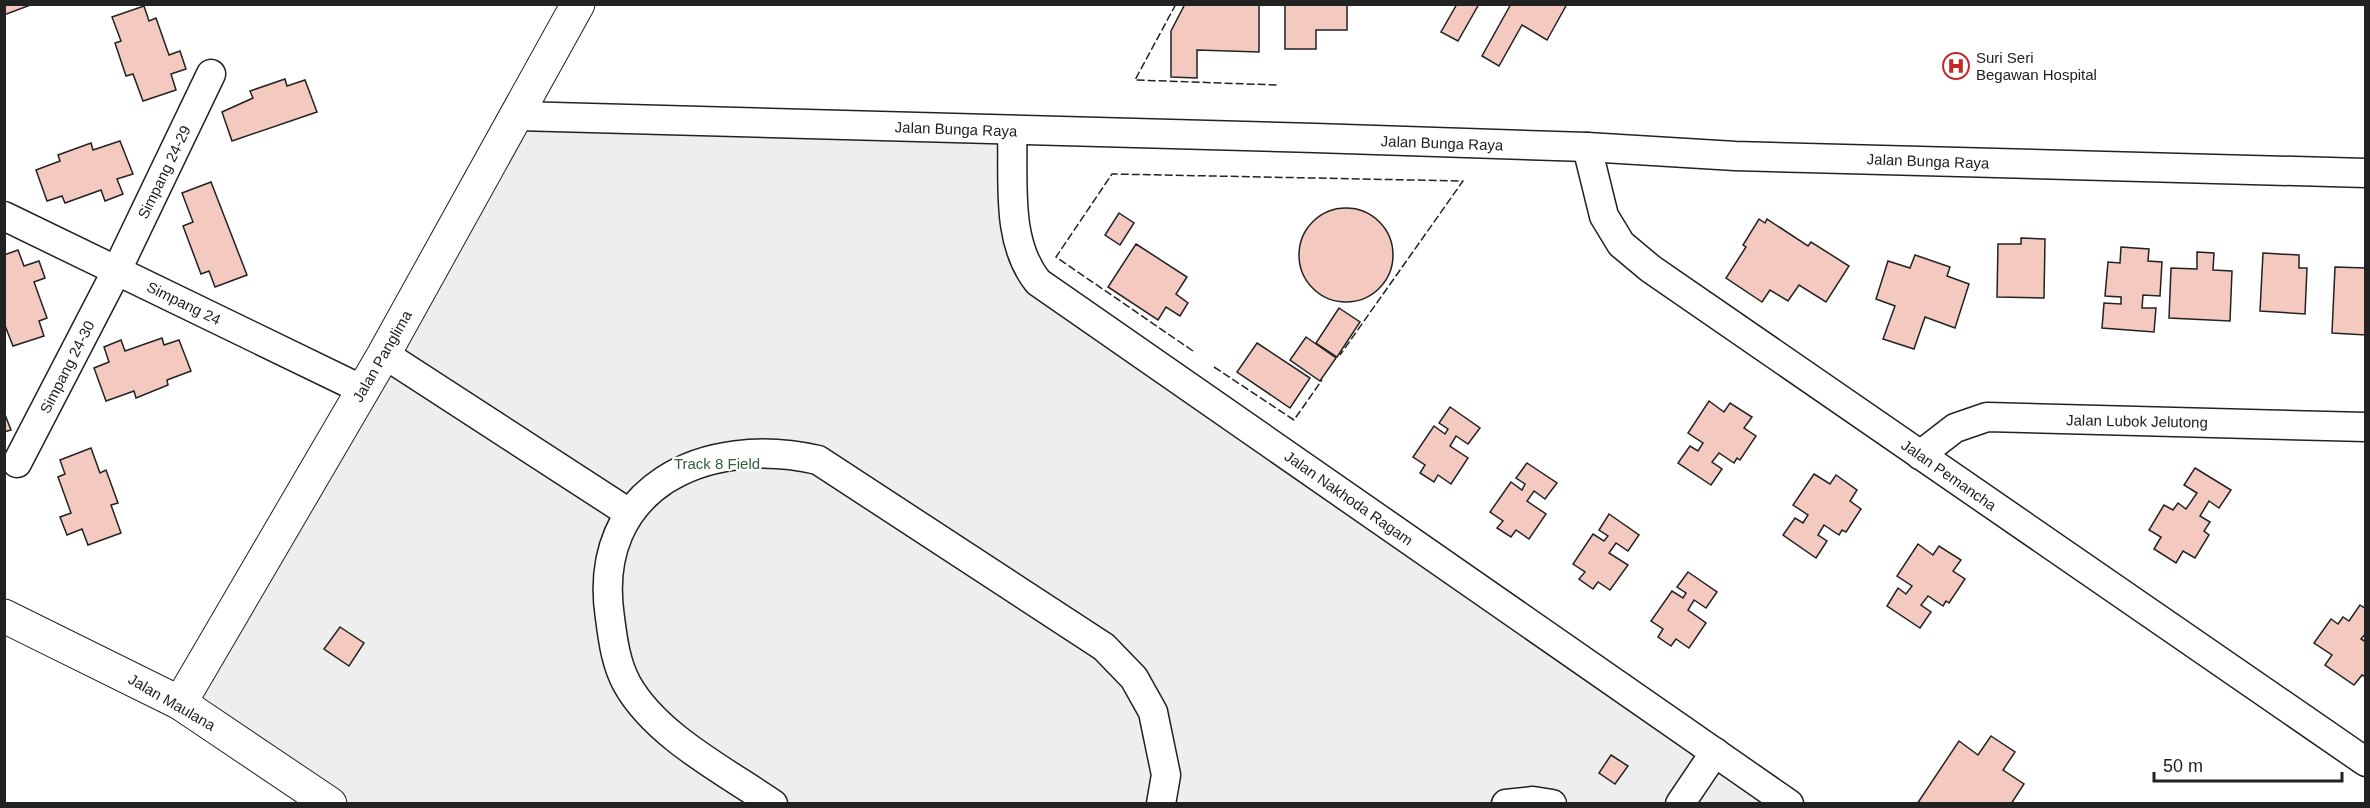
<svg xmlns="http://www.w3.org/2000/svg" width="2370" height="808" font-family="Helvetica,sans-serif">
<rect width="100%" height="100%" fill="#fff"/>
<path fill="#eee" stroke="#6f6f6f" stroke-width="1.5" d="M518 116 1012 131 1021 254 1787 803H329L180 703Z"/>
<g fill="#f3c9c0" stroke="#222" stroke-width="1.5">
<path d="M4 4H33L4 15Z"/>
<path d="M1185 4H1259V52L1197 50V78L1171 77V31Z"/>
<path d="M1285 4H1347V30H1316V49H1285Z"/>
<path d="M1457 4H1479L1458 41 1441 32Z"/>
<path d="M1511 4H1567L1547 40 1522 25 1499 66 1482 56Z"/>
<path d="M144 6 149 21 156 18 169 55 180 51 186 69 171 74 176 90 143 101 133 74 126 76 115 43 121 41 112 17Z"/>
<path d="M285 79 287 86 305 80 317 112 232 141 222 112 253 98 250 91Z"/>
<path d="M120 141 133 174 117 179 123 194 105 201 101 190 65 203 62 196 47 201 36 170 60 161 58 155 91 143 93 150Z"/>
<path d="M211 182 247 275 215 287 209 271 201 274 183 226 193 222 182 193Z"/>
<circle cx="1346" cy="255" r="47"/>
<path d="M1119 213 1134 223 1120 245 1105 235Z"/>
<path d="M1759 219 1765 223 1767 219 1808 246 1811 242 1849 266 1826 302 1799 285 1788 301 1770 290 1762 302 1726 278 1746 247 1743 245Z"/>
<path d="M2021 238 2045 239 2044 298 1997 297 1998 244H2021Z"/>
<path d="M1136 244 1187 277 1176 294 1188 303 1180 316 1166 307 1158 320 1108 287Z"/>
<path d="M2121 247 2149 249 2148 261 2162 262 2160 296 2143 295 2142 308H2156L2154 332 2102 328 2104 303 2121 304V297L2105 296 2108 262 2120 263Z"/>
<path d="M18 250 24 266 39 261 45 278 34 282 47 318 39 321 44 336 13 346 4 323V255Z"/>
<path d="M2197 252 2214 253 2213 270 2232 271 2230 321 2169 318 2171 268 2197 269Z"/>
<path d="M2263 253 2299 255V268H2307L2305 314 2260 311Z"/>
<path d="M1915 255 1950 267 1947 276 1969 284 1955 328 1925 317 1914 349 1883 339 1895 306 1876 299 1888 261 1910 268Z"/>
<path d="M2335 267 2366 268V335L2332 333Z"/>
<path d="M1339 308 1360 322 1337 357 1316 343Z"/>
<path d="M1306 337 1336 358 1320 381 1290 360Z"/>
<path d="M162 338 164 345 179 340 191 371 167 380 168 385 136 398 134 391 106 401 94 368 109 362 104 347 121 340 125 351Z"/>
<path d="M1257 343 1310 378 1290 408 1237 372Z"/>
<path d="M1709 401 1724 412 1730 403 1752 417 1744 428 1756 436 1740 460 1737 458 1734 463 1719 453 1712 462 1722 469 1711 485 1678 463 1690 446 1698 451 1703 443 1688 433Z"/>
<path d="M1450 407 1480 428 1468 444 1456 436 1450 446 1468 458 1451 484 1438 475 1434 482 1420 473 1425 465 1413 457 1434 426 1445 434 1448 429 1439 423Z"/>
<path d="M4 412 11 430 4 432Z"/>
<path d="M91 448 100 473 106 470 118 503 111 505 121 533 88 545 82 529 67 535 60 517 71 513 58 477 65 474 60 460Z"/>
<path d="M1527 463 1557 483 1545 499 1534 491 1527 501 1546 514 1529 539 1516 530 1511 537 1497 528 1503 521 1490 512 1511 482 1522 490 1525 484 1516 478Z"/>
<path d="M2195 468 2231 490 2219 508 2209 501 2200 516 2210 522 2204 531 2209 535 2195 558 2183 551 2176 563 2154 549 2161 537 2149 530 2164 505 2173 510 2178 503 2186 509 2197 493 2184 485Z"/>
<path d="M1814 474 1830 484 1836 475 1857 490 1850 501 1861 509 1846 532 1842 530 1839 535 1824 525 1818 535 1827 541 1816 558 1783 535 1795 518 1803 523 1808 515 1793 505Z"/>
<path d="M1609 514 1639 535 1628 551 1616 543 1609 553 1628 565 1610 590 1598 582 1593 589 1579 579 1585 572 1573 564 1593 534 1604 541 1608 536 1599 530Z"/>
<path d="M1918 544 1933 555 1939 546 1961 560 1953 571 1965 579 1949 603 1946 601 1943 606 1928 596 1921 605 1931 612 1920 628 1887 606 1898 588 1906 594 1912 586 1897 576Z"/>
<path d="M1688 572 1717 592 1706 608 1694 600 1688 610 1706 623 1689 648 1676 639 1671 646 1658 637 1663 629 1651 621 1672 591 1683 598 1686 593 1677 587Z"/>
<path d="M2360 605 2366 609V633L2361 639 2366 642V677L2362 675 2354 685 2325 665 2332 655 2314 643 2331 619 2338 624 2343 617 2349 621Z"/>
<path d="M340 627 364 643 349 666 324 649Z"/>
<path d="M1991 736 2015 752 2003 770 2024 784 2011 804H1917L1959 741 1978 755Z"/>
<path d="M1611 755 1628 766 1615 784 1599 773Z"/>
</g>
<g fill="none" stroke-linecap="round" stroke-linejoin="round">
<defs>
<g id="minor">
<path d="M518 116 1315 138 1587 147 1735 156 2366 173"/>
<path d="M1012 131C1014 180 1005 241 1038 282L1789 804"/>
<path d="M1587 147 1604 216 1621 244 1651 269 2366 762"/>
<path d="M4 216 363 390"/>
<path d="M384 354 629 513"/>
<path d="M1920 455 1955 428 1987 417 2366 427"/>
<path d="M17 463 117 270 211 74"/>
<path d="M773 804C725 771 656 736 627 684 616 664 613 641 610 618 590 487 706 434 818 460L1104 647 1134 678 1153 712 1166 775 1161 804"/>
<path d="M1506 804 1533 801 1552 804"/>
<path d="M1680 804 1715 752"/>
</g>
<g id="major">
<path d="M4 616 180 703 330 804"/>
<path d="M180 703 384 354 578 4"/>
</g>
</defs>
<use href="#minor" stroke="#222" stroke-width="31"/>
<use href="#major" stroke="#222" stroke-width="35"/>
<use href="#minor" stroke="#fff" stroke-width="28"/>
<use href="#major" stroke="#fff" stroke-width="33"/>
<g stroke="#222" stroke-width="1.5" stroke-dasharray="8 3" stroke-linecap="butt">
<path d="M1176 4 1135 80 1278 85"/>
<path d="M1193 351 1056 257 1112 174 1463 181 1340 355"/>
<path d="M1214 367 1294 420 1322 380"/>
</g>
</g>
<defs>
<symbol id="hospital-ring" viewBox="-11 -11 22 22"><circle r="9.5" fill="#fff" stroke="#c62828" stroke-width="1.5"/><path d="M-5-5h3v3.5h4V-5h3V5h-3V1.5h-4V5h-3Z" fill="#c62828"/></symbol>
</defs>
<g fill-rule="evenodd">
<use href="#hospital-ring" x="1941" y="51" width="30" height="30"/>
</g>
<g text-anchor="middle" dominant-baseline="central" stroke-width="4.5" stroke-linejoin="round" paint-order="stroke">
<g font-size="15" fill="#222" stroke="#fff" text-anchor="start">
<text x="1976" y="57">Suri Seri<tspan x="1976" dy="17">Begawan Hospital</tspan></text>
</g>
<g font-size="15" fill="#222" stroke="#fff">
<text transform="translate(956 129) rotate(2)">Jalan Bunga Raya</text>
<text transform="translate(1442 143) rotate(2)">Jalan Bunga Raya</text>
<text transform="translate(1928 161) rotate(2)">Jalan Bunga Raya</text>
<text transform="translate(164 172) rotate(-64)">Simpang 24-29</text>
<text transform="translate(184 303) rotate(26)">Simpang 24</text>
<text transform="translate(382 356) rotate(-60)">Jalan Panglima</text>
<text transform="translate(67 367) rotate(-63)">Simpang 24-30</text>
<text transform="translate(2137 421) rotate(1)">Jalan Lubok Jelutong</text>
<text transform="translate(1949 475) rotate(35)">Jalan Pemancha</text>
<text transform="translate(1349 498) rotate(35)">Jalan Nakhoda Ragam</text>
<text transform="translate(172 702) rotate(30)">Jalan Maulana</text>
</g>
<g font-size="15" fill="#2f5e38" stroke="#fff">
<text x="717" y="463">Track 8 Field</text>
</g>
</g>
<rect width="2370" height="808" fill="none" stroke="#222222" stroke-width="12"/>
<path d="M2154 772v9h188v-9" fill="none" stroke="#222222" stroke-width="3"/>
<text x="2163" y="772" font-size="18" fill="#222222" stroke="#ffffff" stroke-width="4.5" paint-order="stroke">50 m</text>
</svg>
